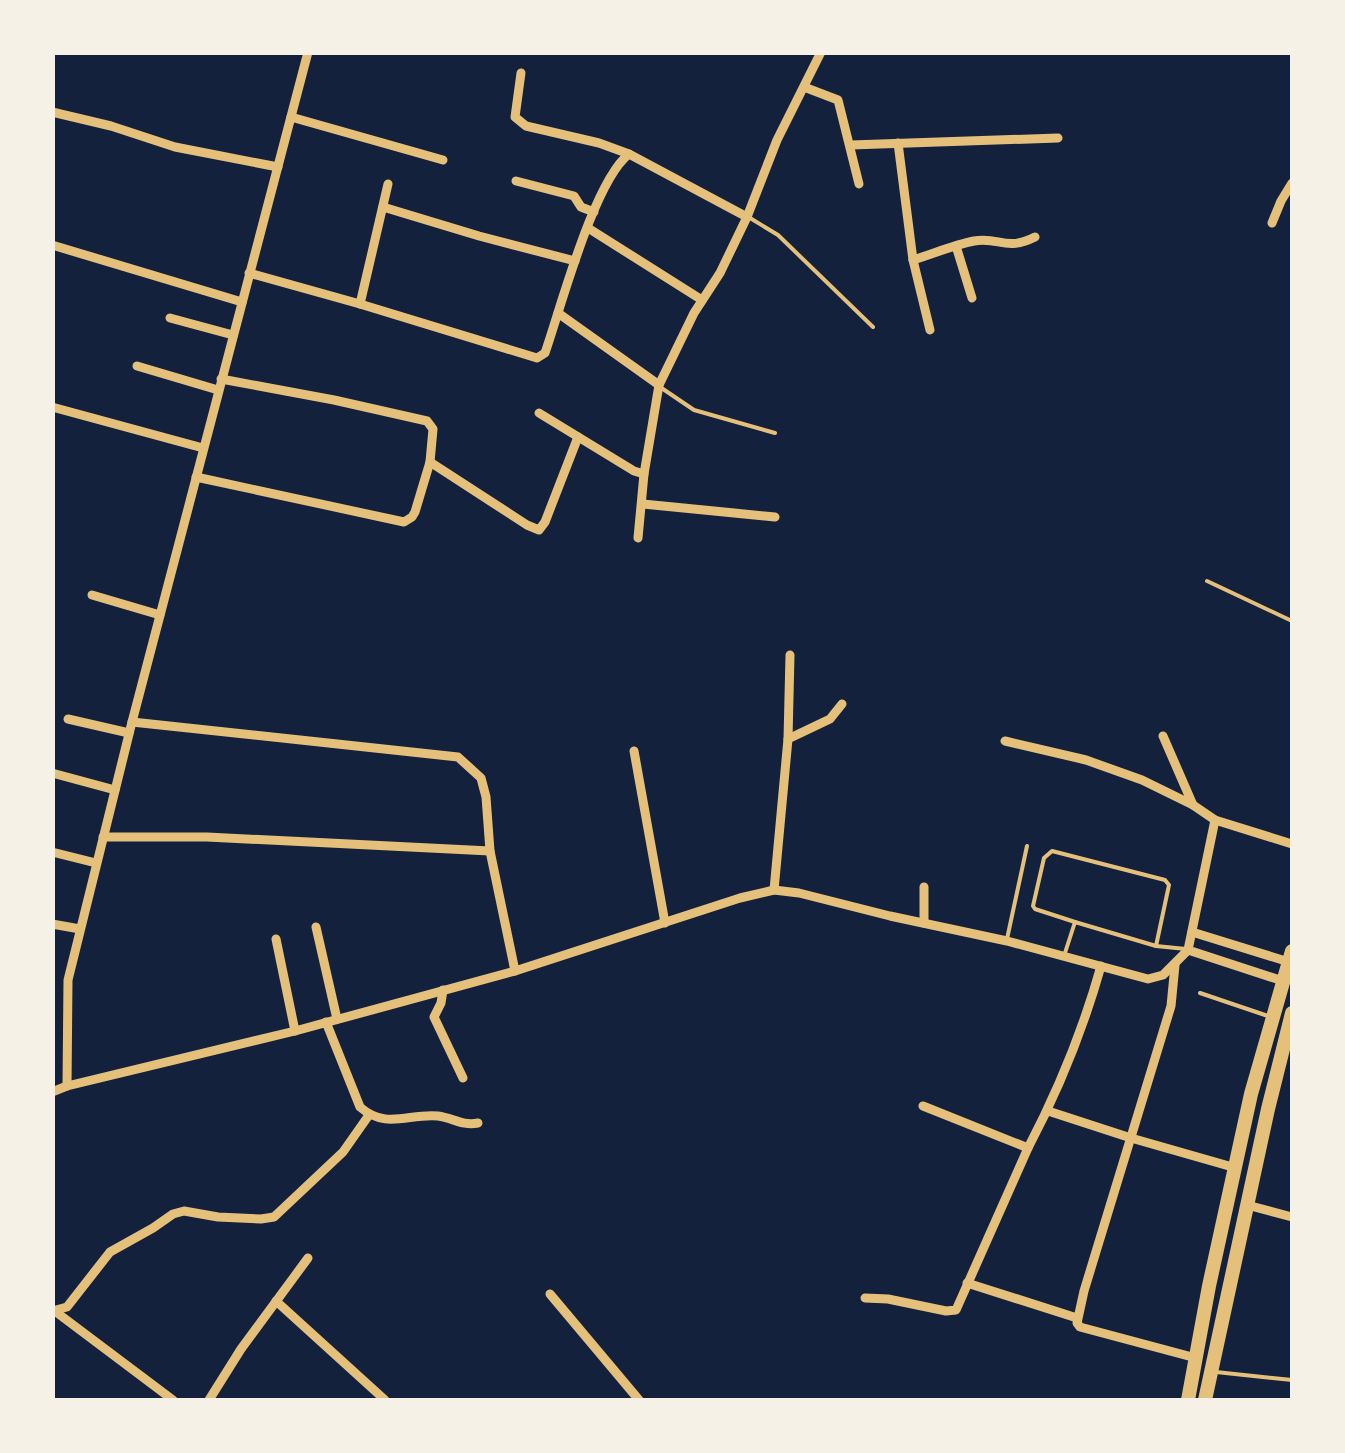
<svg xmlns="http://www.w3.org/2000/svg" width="1345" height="1453" font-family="Arial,sans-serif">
<rect width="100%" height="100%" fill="#14213d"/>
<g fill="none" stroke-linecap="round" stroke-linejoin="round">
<g stroke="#e5c07b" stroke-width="4">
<path d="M750 218 778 235 873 327"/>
<path d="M660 387 694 410 775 433"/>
<path d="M1207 581 1292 621"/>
<path d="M1075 922 1035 909 1033 906 1044 858 1052 851 1165 880 1169 885 1156 946"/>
<path d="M1007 939 1027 846"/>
<path d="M1064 956 1075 922 1156 946 1186 949"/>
<path d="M1200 993 1268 1016"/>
<path d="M1216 1372 1292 1380"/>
</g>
<g stroke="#e5c07b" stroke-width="9">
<path d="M521 73 515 117 526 126 599 143 629 154"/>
<path d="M804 87 838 100 859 184"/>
<path d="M52 112 111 126 175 147 278 167"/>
<path d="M291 117 443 160"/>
<path d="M898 143 913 260 930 330"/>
<path d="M851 145 1058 138"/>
<path d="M516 181 574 196 581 207 594 212"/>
<path d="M388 184 360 304 537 358 545 353C561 307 594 181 629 154L747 217"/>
<path d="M383 207 479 236 575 261"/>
<path d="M1272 223 1281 201 1292 183"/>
<path d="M588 228 702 300"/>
<path d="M52 245 242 302"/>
<path d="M956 246 972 298"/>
<path d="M913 260C933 254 953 245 974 241 999 236 1005 252 1035 237"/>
<path d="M249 273 360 304"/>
<path d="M558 313 659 385"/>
<path d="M170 318 233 335"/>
<path d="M137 366 218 390"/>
<path d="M52 407 203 448"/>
<path d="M539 413 634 471 644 474"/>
<path d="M430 462 527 525 539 530 545 522 578 437"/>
<path d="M196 477 404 522 412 517 415 512 430 462 433 429 427 421 334 400 221 379"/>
<path d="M643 504 775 517"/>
<path d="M638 538 644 474 659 385 694 313 720 273 747 217 777 140 821 52"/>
<path d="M92 595 160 615"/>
<path d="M68 719 129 733"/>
<path d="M132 722 458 757 481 778 486 797 490 851 515 971"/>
<path d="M1163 736 1193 805 1215 820 1292 844"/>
<path d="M788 739 790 655"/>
<path d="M1005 741 1086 760 1142 780 1193 805"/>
<path d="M634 751 665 923"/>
<path d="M52 773 115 790"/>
<path d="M1215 820 1188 950 1283 981"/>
<path d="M103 837H207L490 851"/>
<path d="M52 852 96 863"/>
<path d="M924 887V923"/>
<path d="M774 890 788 739 830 719 842 704"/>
<path d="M52 924 80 929"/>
<path d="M316 927 337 1019"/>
<path d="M1192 932 1289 962"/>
<path d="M276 939 295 1031"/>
<path d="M1175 965 1171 1006 1084 1291 1077 1323 1080 1327 1196 1358"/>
<path d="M443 990 441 1003 434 1017 463 1078"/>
<path d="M326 1022 360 1107C386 1130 409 1113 438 1116 453 1118 462 1126 478 1123"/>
<path d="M67 1086 68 980 132 722 308 52"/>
<path d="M52 1092 67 1086 295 1031 515 971 740 898 774 890 799 893 890 916 1007 941 1148 979 1163 975 1188 950"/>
<path d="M923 1106 1028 1148C1059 1089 1083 1030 1101 966"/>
<path d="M1048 1111 1131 1138 1236 1168"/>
<path d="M1247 1205 1292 1217"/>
<path d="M967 1283 1077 1318"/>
<path d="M550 1294 639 1400"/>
<path d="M865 1298 888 1299 946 1311 956 1310 1028 1148"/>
<path d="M276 1301 385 1400"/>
<path d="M52 1311 67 1307 110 1252 153 1228 173 1214 184 1211 218 1217 261 1219 274 1217 343 1152 369 1115"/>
<path d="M56 1312 173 1400"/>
<path d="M209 1400 241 1349 308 1258"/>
</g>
<g stroke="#e5c07b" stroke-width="14">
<path d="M1188 1400 1209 1286 1251 1094 1292 951"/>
<path d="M1205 1400 1268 1109 1292 1013"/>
</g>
</g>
<rect width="1345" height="1453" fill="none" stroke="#f6f1e7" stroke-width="110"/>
</svg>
